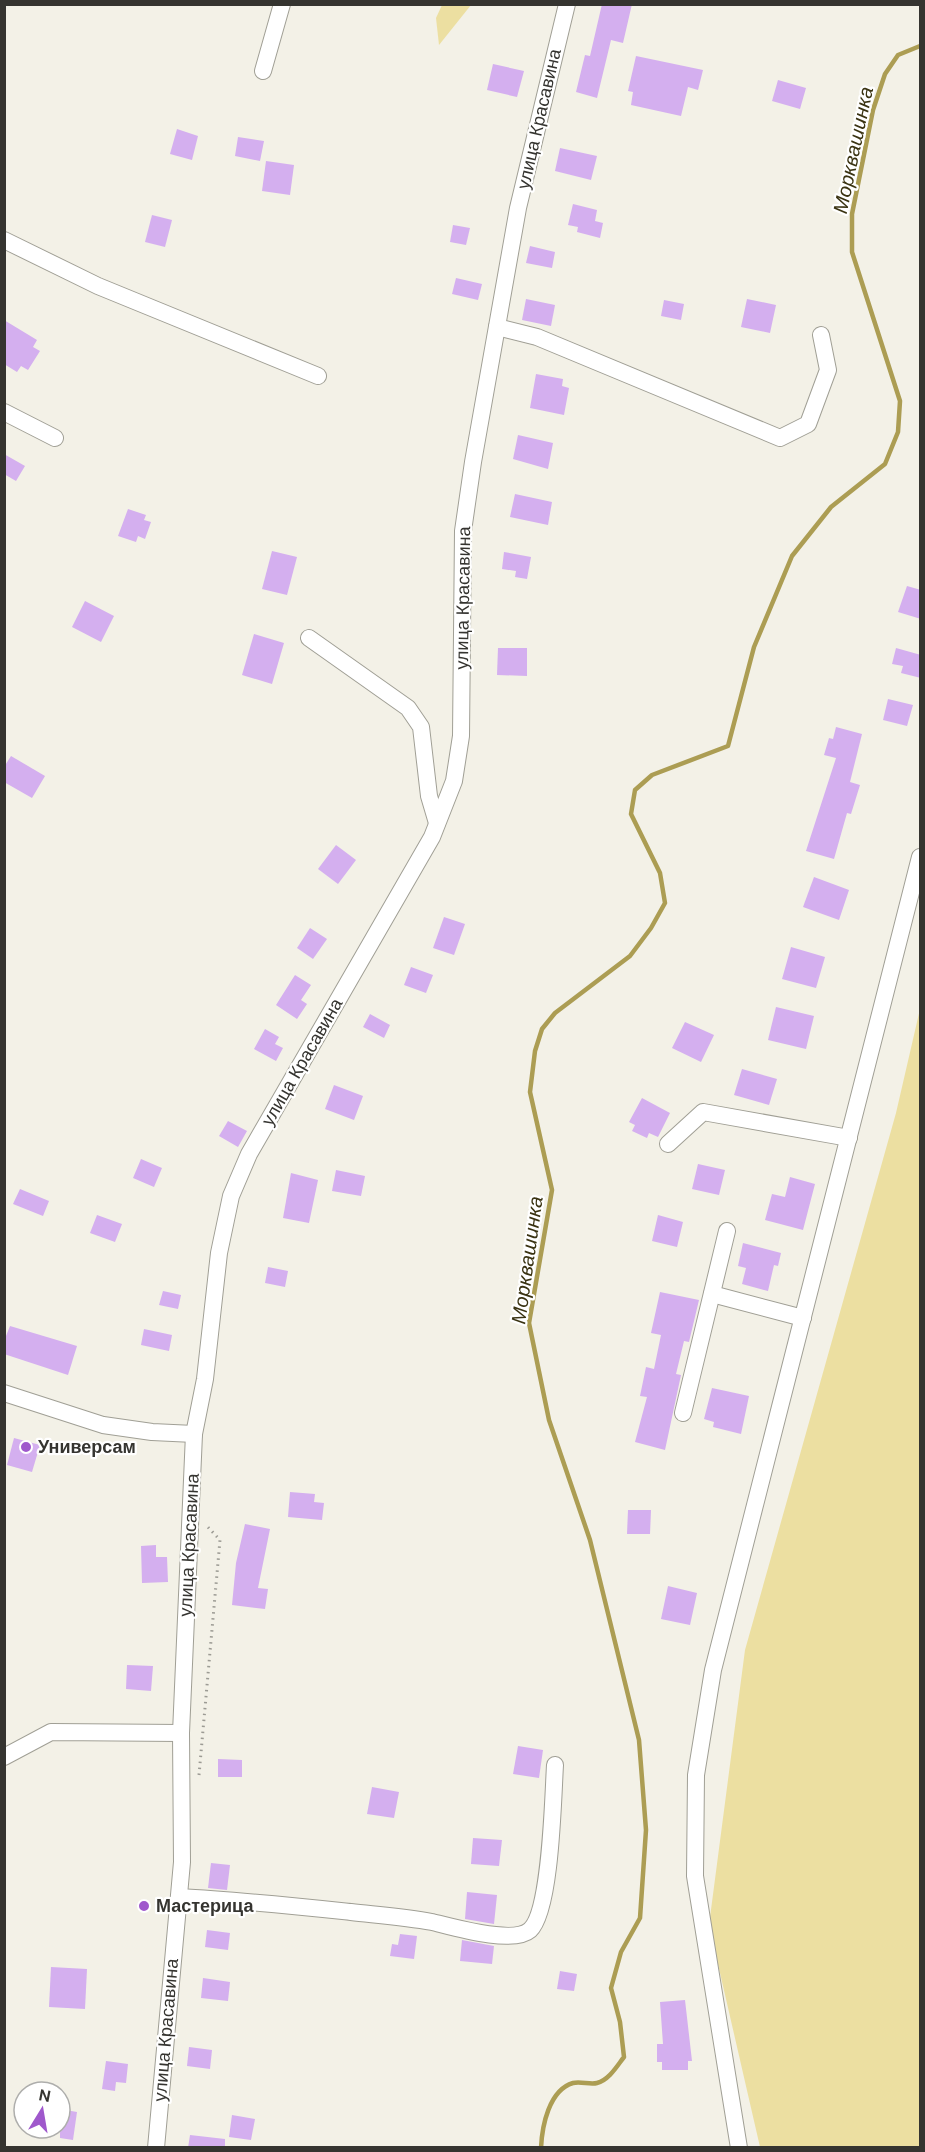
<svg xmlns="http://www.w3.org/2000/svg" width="925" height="2152" font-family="'DM Sans',sans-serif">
<rect width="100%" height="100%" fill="#f3f1e7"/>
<g fill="#ecdfa1">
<path d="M442 5H471L439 45 436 18Z"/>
<path d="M920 1009V2147H760L709 1925 745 1650 896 1113Z"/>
</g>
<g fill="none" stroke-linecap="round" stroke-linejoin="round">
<path stroke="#ac9d53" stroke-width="4.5" d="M541 2148C542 2126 549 2090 573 2083 581 2081 590 2085 597 2083 609 2080 617 2066 624 2057L620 2022 611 1988 621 1952 640 1918 646 1830 639 1740 590 1540 549 1420 529 1323 552 1190 530 1092 535 1051 542 1029 555 1013 630 956 651 928 665 903 660 873 631 814 635 790 652 775 728 746 754 647 792 556 831 507 885 464 898 432 900 401 852 252V214L873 110 885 74 898 55 920 46"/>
</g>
<g fill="#d4afef">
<path d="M602 4H632L623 43 611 40 597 98 576 92 585 55 590 56Z"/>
<path d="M636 56 703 70 698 90 688 87 681 116 631 105 633 92 628 91Z"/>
<path d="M493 64 524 71 517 97 487 90Z"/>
<path d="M778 80 806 88 800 109 772 101Z"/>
<path d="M177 129 198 136 192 160 170 154Z"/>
<path d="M238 137 264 141 260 161 235 156Z"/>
<path d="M560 148 597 156 591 180 555 171Z"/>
<path d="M266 161 294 165 290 195 262 191Z"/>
<path d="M573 204 597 210 595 221 603 223 600 238 577 232 578 227 568 225Z"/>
<path d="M152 215 172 220 165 247 145 242Z"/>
<path d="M453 225 470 228 466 245 450 242Z"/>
<path d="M530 246 555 252 552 268 526 263Z"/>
<path d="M456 278 482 284 478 300 452 294Z"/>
<path d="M526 299 555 305 551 326 522 320Z"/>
<path d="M747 299 776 305 770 333 741 327Z"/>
<path d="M664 300 684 304 681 320 661 316Z"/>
<path d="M4 320 37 340 33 347 40 351 28 370 21 366 17 372 4 364Z"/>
<path d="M536 374 563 379 562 386 569 388 564 415 530 408Z"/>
<path d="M518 435 553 443 548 469 513 459Z"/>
<path d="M4 454 25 466 16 481 4 474Z"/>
<path d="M515 494 552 502 548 525 510 517Z"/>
<path d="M128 509 146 515 144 520 151 522 145 539 138 536 136 542 118 536Z"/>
<path d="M272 551 297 557 287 595 262 589Z"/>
<path d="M504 552 531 557 527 579 515 577 516 571 502 569Z"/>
<path d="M907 586 921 590V619L898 612Z"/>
<path d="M85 601 114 616 101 642 72 627Z"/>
<path d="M254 634 284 643 272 684 242 675Z"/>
<path d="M498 648H527V676L497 675Z"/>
<path d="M896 648 921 655V678L901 673 903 666 892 664Z"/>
<path d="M888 699 913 705 907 726 883 720Z"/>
<path d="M836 727 862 734 850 782 860 785 851 814 847 813 834 859 806 851 836 758 824 755 829 738 833 739Z"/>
<path d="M11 756 45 776 32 798 4 782V767Z"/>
<path d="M336 845 356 860 338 884 318 869Z"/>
<path d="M814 877 849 890 839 920 803 907Z"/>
<path d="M444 917 465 924 454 955 433 948Z"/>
<path d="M310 928 327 939 313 959 297 948Z"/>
<path d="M791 947 825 957 816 988 782 979Z"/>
<path d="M411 967 433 975 426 993 404 985Z"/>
<path d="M295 975 311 985 301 1000 307 1004 297 1019 276 1005Z"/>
<path d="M776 1007 814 1016 806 1049 768 1040Z"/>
<path d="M370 1014 390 1025 384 1038 363 1027Z"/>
<path d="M685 1022 714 1035 701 1062 672 1048Z"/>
<path d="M265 1029 279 1037 275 1044 283 1048 276 1061 254 1049Z"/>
<path d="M742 1069 777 1079 769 1105 734 1095Z"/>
<path d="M334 1085 363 1096 354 1120 325 1109Z"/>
<path d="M642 1098 670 1113 658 1137 649 1133 647 1138 632 1131 635 1125 629 1122Z"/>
<path d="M228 1121 247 1131 238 1147 219 1136Z"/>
<path d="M141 1159 162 1168 154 1187 133 1178Z"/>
<path d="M698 1164 725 1170 719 1195 692 1189Z"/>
<path d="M336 1170 365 1176 361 1196 332 1191Z"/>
<path d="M291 1173 318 1180 309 1223 283 1218Z"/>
<path d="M790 1177 815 1184 803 1230 765 1220 772 1194 785 1197Z"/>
<path d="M20 1189 49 1201 43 1216 13 1204Z"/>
<path d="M97 1215 122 1224 115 1242 90 1233Z"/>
<path d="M658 1215 683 1222 677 1247 652 1241Z"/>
<path d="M743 1243 781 1253 778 1266 774 1265 768 1291 742 1284 746 1268 738 1266Z"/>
<path d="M268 1267 288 1271 285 1287 265 1283Z"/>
<path d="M163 1291 181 1295 178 1309 159 1305Z"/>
<path d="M660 1292 699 1300 689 1342 684 1341 676 1374 681 1375 665 1450 635 1442 647 1397 640 1396 646 1367 654 1369 661 1335 651 1333Z"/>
<path d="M10 1326 77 1346 68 1375 4 1354V1341Z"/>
<path d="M144 1329 172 1335 169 1351 141 1345Z"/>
<path d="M712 1388 749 1396 741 1434 713 1427 714 1422 704 1419Z"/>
<path d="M14 1438 40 1445 32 1472 7 1465Z"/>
<path d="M290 1492 315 1494 314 1502 324 1503 322 1520 288 1517Z"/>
<path d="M628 1510H651L650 1534H627Z"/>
<path d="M245 1524 270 1529 258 1588 268 1589 265 1609 232 1605 236 1563Z"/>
<path d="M156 1545V1557H167L168 1582 142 1583 141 1546Z"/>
<path d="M668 1586 697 1593 690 1625 661 1619Z"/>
<path d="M127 1665 153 1666 151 1691 126 1689Z"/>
<path d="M518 1746 543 1750 539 1778 513 1774Z"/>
<path d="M218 1759 242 1760V1777H218Z"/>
<path d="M372 1787 399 1792 394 1818 367 1814Z"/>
<path d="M473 1838 502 1840 499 1866 471 1864Z"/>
<path d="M211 1863 230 1865 227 1890 208 1888Z"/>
<path d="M467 1892 497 1895 494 1924 465 1919Z"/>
<path d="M207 1930 230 1933 228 1950 205 1947Z"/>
<path d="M400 1934 417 1936 414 1959 390 1956 392 1944 398 1945Z"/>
<path d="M462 1940 494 1946 492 1964 460 1961Z"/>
<path d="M51 1967 87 1969 85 2009 49 2007Z"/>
<path d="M560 1971 577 1974 574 1991 557 1989Z"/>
<path d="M203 1978 230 1982 228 2001 201 1998Z"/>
<path d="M685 2000 692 2061H688V2070H662V2062H657V2044H663L660 2002Z"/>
<path d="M189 2047 212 2050 210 2069 187 2066Z"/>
<path d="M106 2061 128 2064 126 2083 116 2082 115 2091 102 2089Z"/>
<path d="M60 2109 77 2112 73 2140 60 2138Z"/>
<path d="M232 2115 255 2119 251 2140 229 2137Z"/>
<path d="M190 2135 225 2139V2148H188Z"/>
</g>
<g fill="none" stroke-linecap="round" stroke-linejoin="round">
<defs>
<g id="minor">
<path d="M263 71 282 4"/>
<path d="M4 240 98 286 318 376"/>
<path d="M497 327 537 337 780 438 808 424 828 370 821 335"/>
<path d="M4 412 55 438"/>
<path d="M309 638 408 708 421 727 429 796 437 823"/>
<path d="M668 1144 703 1112 849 1138"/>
<path d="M712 1294 803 1318"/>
<path d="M4 1393 103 1425 152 1432 194 1434"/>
<path d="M683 1413 727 1231"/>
<path d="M4 1757 51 1732 181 1733"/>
<path d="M179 1897C236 1900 293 1906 351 1912 378 1915 406 1917 432 1922 453 1927 513 1945 530 1930 551 1911 553 1797 555 1765"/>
<path d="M156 2148 182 1862 181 1733 194 1434 205 1379 219 1253 231 1196 249 1154 432 837 454 781 461 736 463 531 473 462 518 208 567 4"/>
<path d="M739 2148 695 1876 696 1775 713 1670 920 857"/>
</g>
</defs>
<use href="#minor" stroke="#a09f95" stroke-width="18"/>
<path stroke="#9c9b94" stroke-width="3" stroke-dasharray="1.5 4.5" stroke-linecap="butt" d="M199 1775 220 1540 206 1525"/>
<use href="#minor" stroke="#fff" stroke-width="16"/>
</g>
<g fill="#9f58cc" stroke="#fff" stroke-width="2">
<circle cx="26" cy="1447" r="6"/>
<circle cx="144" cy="1906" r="6"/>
</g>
<g text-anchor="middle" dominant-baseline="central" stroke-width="4.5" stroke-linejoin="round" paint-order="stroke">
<g font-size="18" fill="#353430" stroke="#fff">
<text transform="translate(539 119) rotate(-77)">улица Красавина</text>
<text transform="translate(463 598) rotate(-89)">улица Красавина</text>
<text transform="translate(302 1062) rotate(-60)">улица Красавина</text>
<text transform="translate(189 1545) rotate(-87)">улица Красавина</text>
<text transform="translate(166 2030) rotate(-85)">улица Красавина</text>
</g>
<g font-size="18" font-weight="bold" fill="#353430" stroke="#fff" text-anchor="start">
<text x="38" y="1447">Универсам</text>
<text x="156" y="1906">Мастерица</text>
</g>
<g font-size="20" font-style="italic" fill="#3a3312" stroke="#fff">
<text transform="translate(853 150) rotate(-78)">Морквашинка</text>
<text transform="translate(527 1260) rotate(-82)">Морквашинка</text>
</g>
</g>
<rect width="925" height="2152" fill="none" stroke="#353430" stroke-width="12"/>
<g transform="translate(42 2110) rotate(11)"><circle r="28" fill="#ffffff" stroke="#aeaeac" stroke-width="1.5"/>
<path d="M0-4.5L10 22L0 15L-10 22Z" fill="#9f58cc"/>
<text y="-9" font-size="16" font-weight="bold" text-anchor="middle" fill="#353430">N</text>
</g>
</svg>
